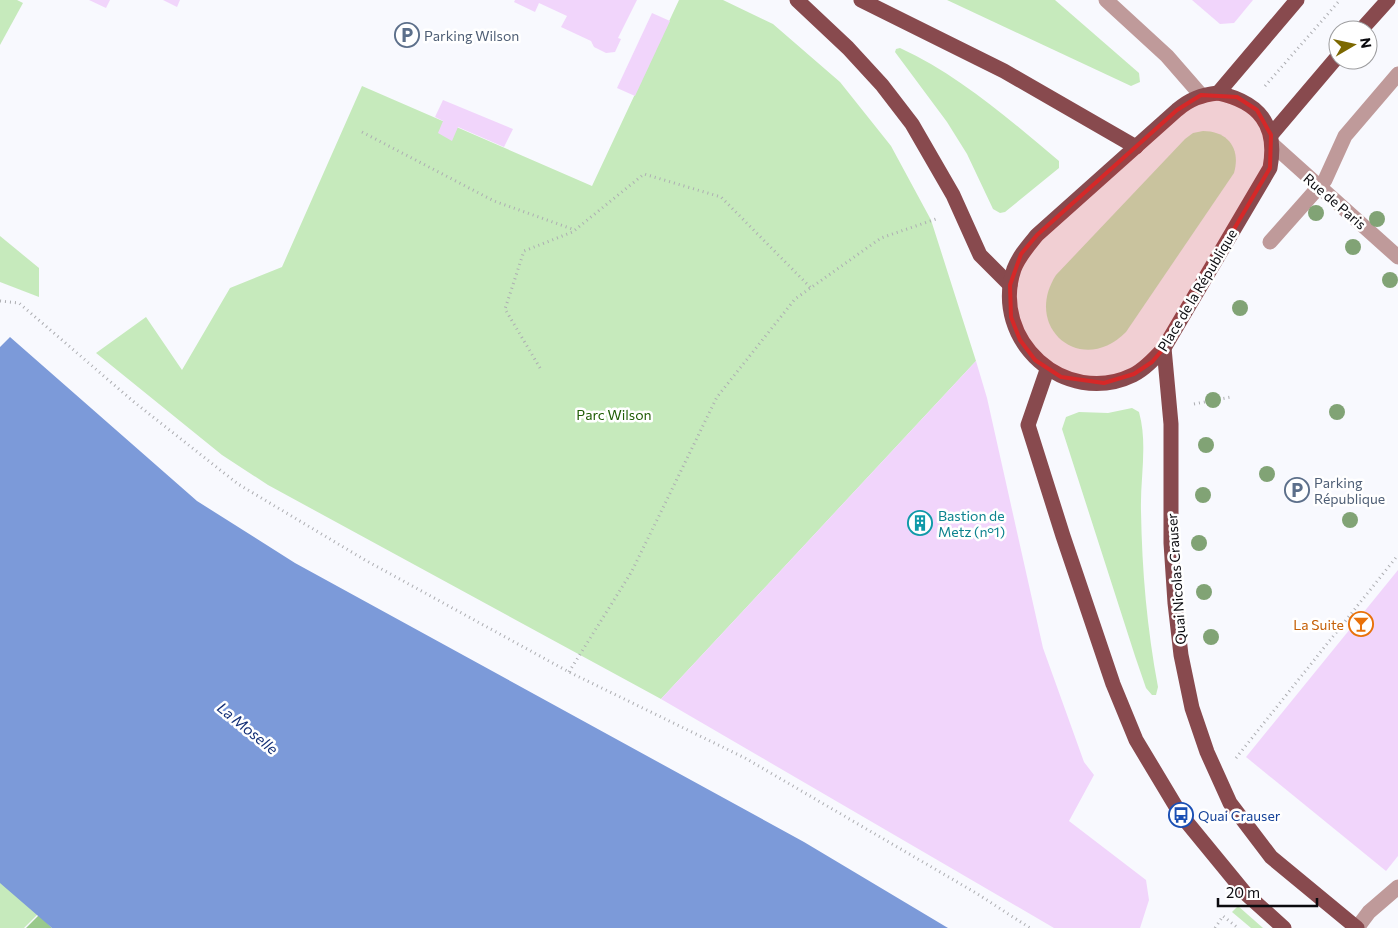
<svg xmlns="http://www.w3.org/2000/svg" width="1398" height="928" font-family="Commissioner,sans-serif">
<rect width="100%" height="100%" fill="#f8f9fe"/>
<g fill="#c6eabc">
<path d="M0 0H17L23 3 0 45Z"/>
<path d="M679 0H723L773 24 840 82 891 146 931 220 976 361 661 699 268 485 222 455 96 353 146 317 182 370 230 288 282 267 362 86 592 186Z"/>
<path d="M947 0H1055L1139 73 1140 82 1131 86Z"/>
<path d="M900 48C959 75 1010 120 1059 161V168L1005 212 1000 213 993 209 967 154 947 122 895 52 896 49Z"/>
<path d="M1203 131C1228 131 1241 149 1234 173L1126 332C1082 377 1022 328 1056 275L1185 139 1193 133Z"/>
<path d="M0 236 39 268V297L0 282Z"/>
<path d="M1132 408 1139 412C1148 444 1140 479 1141 511 1142 571 1147 628 1158 687L1156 695H1152L1146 688 1135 656 1062 429 1066 417 1079 412 1108 413Z"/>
<path d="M0 881 39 913 24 928H0Z"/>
<path d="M1238 906 1263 928H1251L1232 912Z"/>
</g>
<path fill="#99c98c" d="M39 915 52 928H26Z"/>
<path fill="#7c9ad9" d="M10 337 197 501 295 563 804 842 948 928H52L0 883V347Z"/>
<g fill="#f1d5fb">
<path d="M89 0H110L106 8Z"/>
<path d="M163 0H180L177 7Z"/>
<path d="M515 0H637L618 38 621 39 615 52 606 53 594 47 591 41 561 27 567 16 539 3 535 12 514 2Z"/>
<path d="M1192 0H1253L1234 23 1220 24Z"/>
<path d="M652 13 670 21 635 96 617 88Z"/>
<path d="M443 100 513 129 504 147 458 127 452 141 438 133 443 121 435 117Z"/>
<path d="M976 361 987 398 1043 648 1084 762 1094 775 1069 821 1146 880 1149 900 1140 928H1054L661 699Z"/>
<path d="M1398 570V856L1386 871 1246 757Z"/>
</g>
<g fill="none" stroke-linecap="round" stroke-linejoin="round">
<g stroke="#adaeb2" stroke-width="3" stroke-dasharray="1 4" stroke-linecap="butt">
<path d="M1265 86 1340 0"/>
<path d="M362 132 494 201 575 230 644 174 721 197 811 288"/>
<path d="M0 301 19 303 134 402 238 484 365 560 569 672 745 758 976 893 1030 928"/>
<path d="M540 368 505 309 524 251 575 231"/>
<path d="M1194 404 1231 397"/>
<path d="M569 672 632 571 717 397 795 299 881 238 936 219"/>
<path d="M1236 758 1398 555"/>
<path d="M1215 928 1223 916 1238 928"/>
</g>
<g stroke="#bf9a9a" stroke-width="15">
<path d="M1106 0 1167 56 1201 95"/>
<path d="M1272 144 1398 257"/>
<path d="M1270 242 1325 180 1345 136 1398 74"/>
<path d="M1357 928 1369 912 1398 887"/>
</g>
<g stroke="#884a4e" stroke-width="15">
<path d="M797 0 848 48 882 85 912 124 953 195 980 255 1010 285"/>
<path d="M861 0 1004 71 1136 147"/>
<path d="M1361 30 1388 0"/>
<path d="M1218 93C1259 102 1278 125 1270 168L1164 348C1155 358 1145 369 1133 375 1065 408 990 340 1014 269 1019 256 1028 246 1037 235L1177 110C1190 99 1201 95 1218 93Z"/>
<path d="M1218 93 1297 0"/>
<path d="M1271 135 1338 56"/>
<path d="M1164 348 1171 424V543L1175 603 1181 655 1192 708 1207 752 1230 803 1271 857 1357 928"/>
<path d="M1047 370 1028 425 1063 536 1113 684 1136 740 1181 815 1245 893 1284 928"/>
</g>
</g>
<g fill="#81a375">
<circle cx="1316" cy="213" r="8"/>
<circle cx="1377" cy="219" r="8"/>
<circle cx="1353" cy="247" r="8"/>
<circle cx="1390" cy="280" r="8"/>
<circle cx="1240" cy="308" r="8"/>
<circle cx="1213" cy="400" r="8"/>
<circle cx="1337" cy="412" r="8"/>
<circle cx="1206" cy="445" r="8"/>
<circle cx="1267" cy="474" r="8"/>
<circle cx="1203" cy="495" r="8"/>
<circle cx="1350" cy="520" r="8"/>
<circle cx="1199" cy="543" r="8"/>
<circle cx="1204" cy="592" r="8"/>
<circle cx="1211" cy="637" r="8"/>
</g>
<path fill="#d62828" fill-opacity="0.2" stroke="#d62828" stroke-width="4" stroke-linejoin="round" d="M1201 95 1237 97 1257 110 1271 135 1270 168 1164 348 1152 362 1134 374 1104 383 1061 377 1035 360 1020 340 1011 317 1010 285 1021 254 1037 235 1177 110Z"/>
<defs>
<symbol id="parking-ring" viewBox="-11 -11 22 22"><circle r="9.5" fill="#fff" stroke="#5c6f8a" stroke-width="1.5"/><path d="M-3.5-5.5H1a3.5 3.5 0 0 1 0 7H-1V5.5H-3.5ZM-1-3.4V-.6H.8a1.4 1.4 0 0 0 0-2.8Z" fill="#5c6f8a"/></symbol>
<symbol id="building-ring" viewBox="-11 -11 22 22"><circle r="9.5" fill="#fff" stroke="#0f9aa8" stroke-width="1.5"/><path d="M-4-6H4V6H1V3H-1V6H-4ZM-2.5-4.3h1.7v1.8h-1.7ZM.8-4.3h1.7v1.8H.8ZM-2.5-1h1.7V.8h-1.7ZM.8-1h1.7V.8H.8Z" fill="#0f9aa8"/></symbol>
<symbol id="bar-ring" viewBox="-11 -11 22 22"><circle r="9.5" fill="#fff" stroke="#e8710a" stroke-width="1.5"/><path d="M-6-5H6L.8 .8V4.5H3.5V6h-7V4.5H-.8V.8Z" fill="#e8710a"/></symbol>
<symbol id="bus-ring" viewBox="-11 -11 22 22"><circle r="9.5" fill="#fff" stroke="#1a4fb4" stroke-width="1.5"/><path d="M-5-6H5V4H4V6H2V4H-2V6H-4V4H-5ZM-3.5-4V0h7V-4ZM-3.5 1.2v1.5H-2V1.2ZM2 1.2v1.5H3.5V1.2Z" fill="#1a4fb4"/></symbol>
</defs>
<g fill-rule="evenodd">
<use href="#parking-ring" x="393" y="21" width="28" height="28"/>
<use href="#parking-ring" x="1283" y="476" width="28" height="28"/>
<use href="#building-ring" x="906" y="509" width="28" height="28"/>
<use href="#bar-ring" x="1347" y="610" width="28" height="28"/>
<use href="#bus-ring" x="1167" y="801" width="28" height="28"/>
</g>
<g text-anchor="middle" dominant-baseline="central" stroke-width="5" stroke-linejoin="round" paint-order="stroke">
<g font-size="14" fill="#4e5e75" stroke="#fff" text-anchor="start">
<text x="424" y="35">Parking Wilson</text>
<text x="1314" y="482">Parking<tspan x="1314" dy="16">République</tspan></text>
</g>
<g font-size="14" fill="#0b0b0f" stroke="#fff">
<text transform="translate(1335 201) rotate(41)">Rue de Paris</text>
<text transform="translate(1197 290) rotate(-59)">Place de la République</text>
<text transform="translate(1176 579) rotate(-94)">Quai Nicolas Crauser</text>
</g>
<g font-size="14" fill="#1f5c05" stroke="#fff">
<text x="614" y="414">Parc Wilson</text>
</g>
<g font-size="14" fill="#0d838f" stroke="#fff" text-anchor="start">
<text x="938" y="515">Bastion de<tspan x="938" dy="16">Metz (n°1)</tspan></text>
</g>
<g font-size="14" fill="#c56008" stroke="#fff" text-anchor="end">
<text x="1344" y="624">La Suite</text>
</g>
<g font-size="14" fill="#164399" stroke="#fff" text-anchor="start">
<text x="1198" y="815">Quai Crauser</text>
</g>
<g font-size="15" font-style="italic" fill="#122e76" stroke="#fff">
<text transform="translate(248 728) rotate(39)">La Moselle</text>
</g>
</g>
<g transform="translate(1353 45) rotate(81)"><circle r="24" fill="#ffffff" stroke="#9d9d9f"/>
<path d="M0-4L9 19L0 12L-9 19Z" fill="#7c6800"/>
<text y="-8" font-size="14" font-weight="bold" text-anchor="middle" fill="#0b0b0f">N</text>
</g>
<path d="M1218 898v8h99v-8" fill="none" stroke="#0b0b0f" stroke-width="2.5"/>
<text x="1226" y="898" font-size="15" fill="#0b0b0f" stroke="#ffffff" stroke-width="4" paint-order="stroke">20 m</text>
</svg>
